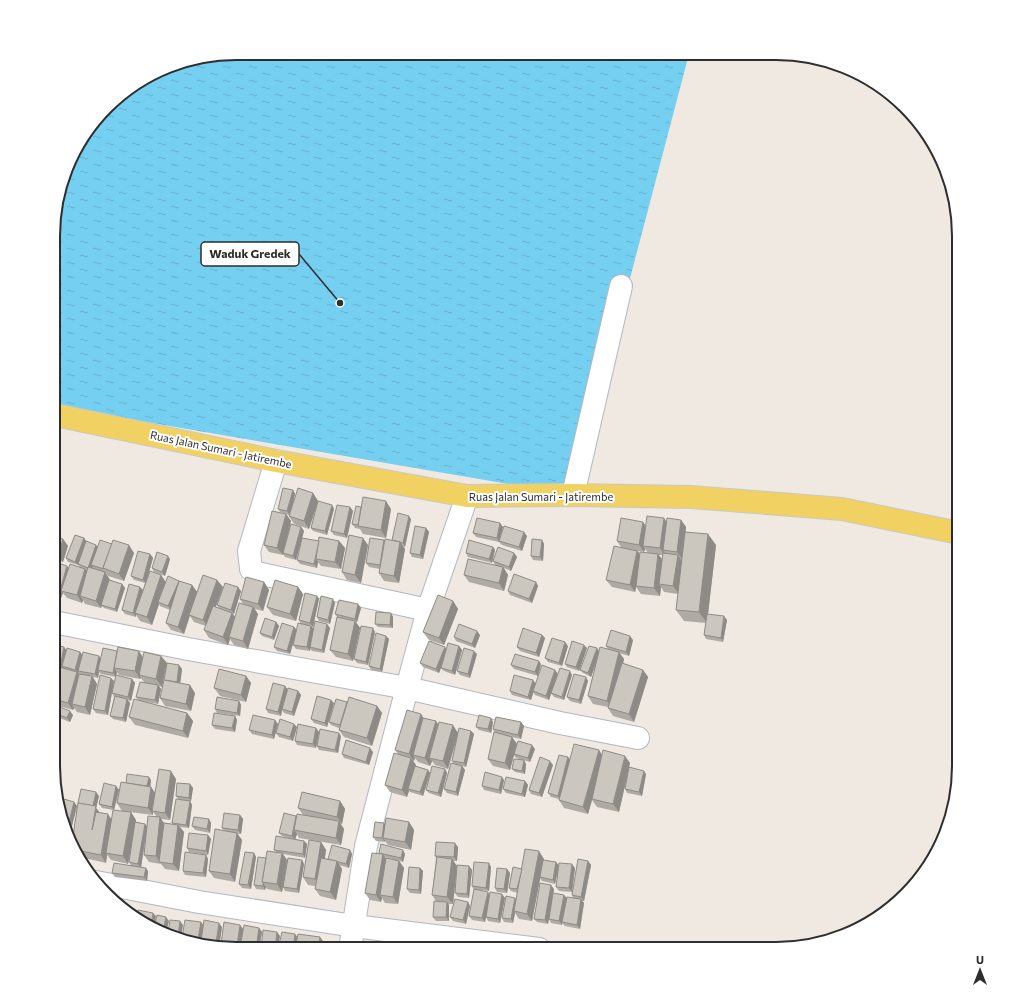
<svg xmlns="http://www.w3.org/2000/svg" width="1012" height="1002" font-family="Commissioner,sans-serif">
<defs>
<pattern id="water-ripples" width="26" height="14" patternUnits="userSpaceOnUse"><rect width="26" height="14" fill="#75cff0"/><path d="M2 4q2-2 4 0t4 0M15 11q2-2 4 0t4 0" fill="none" stroke="#66b2ce"/></pattern>
</defs>
<rect width="100%" height="100%" fill="#efe9e1"/>
<path fill="url(#water-ripples)" d="M236 53 689 54 573 495 105 415 55 405 56 201 77 145 116 98 177 63Z"/>
<g fill="none" stroke-linecap="round" stroke-linejoin="round">
<defs>
<g id="minor">
<path d="M276 461 249 551 251 569 257 573 266 575 428 610"/>
<path d="M573 495 621 286"/>
<path d="M54 622 188 649 407 688 560 723 638 738"/>
<path d="M96 882 199 902 354 926 539 949"/>
<path d="M350 949 366 846 407 688 428 610 467 496"/>
</g>
<path id="major" d="M55 415 276 461 467 496 573 495 691 497 842 509 959 533"/>
</defs>
<use href="#minor" stroke="#b4b7c1" stroke-width="24"/>
<use href="#major" stroke="#c9c9c9" stroke-width="24"/>
<use href="#minor" stroke="#fff" stroke-width="22"/>
<use href="#major" stroke="#f2d163" stroke-width="22"/>
</g>
<g fill="#afaba4" fill-rule="evenodd">
<path d="M293 490 295 494 292 507 313 493 318 501 332 505 334 509 327 535 313 531 311 528 317 505 309 529 294 524 289 516V515L280 512 278 509Z"/>
<path d="M350 507 353 511 347 538 334 535 331 531Z"/>
<path d="M361 507 391 509 386 538 363 534 360 529 355 528 352 524Z"/>
<path d="M286 514 291 521 287 539 301 527 304 531 296 560 285 557 283 554V555L269 552 264 545Z"/>
<path d="M664 518 667 523 681 520 686 527V532L716 545 708 614 727 620 723 642 706 639 704 635 706 623 684 621 676 610 678 594 664 592 661 587 660 596 641 594 636 587 635 592 612 587 606 580 621 547 617 541 643 522 646 526ZM645 549 648 553 640 554 638 551 644 552ZM659 555H662V559Z"/>
<path d="M411 519 405 547 403 546 405 549 399 583 384 581 379 573 380 569 369 567 366 563 385 542 392 540Z"/>
<path d="M503 527 500 537 527 536 522 551 502 545 499 542 476 537 473 533Z"/>
<path d="M426 528 429 532 423 559 412 557 410 553Z"/>
<path d="M55 537 63 539 68 546 63 562 56 560 59 563 69 568 80 567 78 565 68 562 66 558 84 538 86 541 98 547 134 553 124 581 108 576 106 573 105 572 110 580 122 584 125 588 117 612 104 608 102 606 101 608 85 604 83 600 82 603 67 598 63 593 61 598 54 596Z"/>
<path d="M542 540 544 544 543 561 533 560 531 556Z"/>
<path d="M319 541H339L345 548 341 569 321 566 318 562 317 568 300 564 297 560Z"/>
<path d="M368 545 361 583 347 580 342 572Z"/>
<path d="M493 547 495 550 492 563 468 557 466 553Z"/>
<path d="M514 553 517 557 511 571 504 568 508 575 504 591 469 582 464 575 495 565 493 561Z"/>
<path d="M150 554 153 558 148 576 161 575 166 582 179 581 192 585 197 592 223 587 216 607 219 608 217 605 241 591 234 614 231 613H232L235 617 243 604 240 599 264 582 269 590 263 611 255 609 258 614 248 649 234 645 230 639 228 645 209 638 204 630 206 626 194 622 190 616 184 634 171 630 166 623 170 610 160 606 159 604 152 625 140 621 136 615V617L125 614 122 610 143 590 141 595 145 583 134 580 131 576Z"/>
<path d="M170 559 165 576 154 572 152 568Z"/>
<path d="M536 582 538 586 532 603 510 595 508 591Z"/>
<path d="M298 587 303 594 296 621 273 615 267 607Z"/>
<path d="M317 596 319 599 313 627H312L314 629 330 628 324 653 312 651 310 648V651L296 649 293 645 295 635 290 654 277 651 274 647 294 627 296 630 301 624 299 620Z"/>
<path d="M453 601 458 609 444 645 429 640 423 632Z"/>
<path d="M335 603 330 624 319 621 317 617Z"/>
<path d="M358 604 361 608 357 622H356L360 628 353 661 336 657 330 650 337 617 335 614Z"/>
<path d="M391 613 393 617V628L378 627 375 624Z"/>
<path d="M276 622 279 626 274 640 262 636 260 633Z"/>
<path d="M375 632 368 665 357 663 354 659Z"/>
<path d="M480 635 475 648 456 641 454 637Z"/>
<path d="M542 635 545 638 539 657 520 651 517 647Z"/>
<path d="M389 639 382 672 371 670 369 666Z"/>
<path d="M633 640 629 656 619 653 624 659 623 664 643 670 648 677 634 722 613 716 608 708V707L593 704 588 696 596 663 591 677 583 673 580 670 599 651 608 649 606 646Z"/>
<path d="M54 645 66 650 80 652 82 655 101 658 143 657 167 663 182 669 180 683 195 693 191 711 165 706 160 698 165 680 166 664 162 687 159 686 161 689 158 704 140 701 187 713 193 721 188 738 135 725 129 717 139 701 136 697 144 682 141 678 140 679 119 675 117 672 116 675 132 679 135 683 131 701 128 700 130 703 126 722 113 719 110 716 114 697 112 693 116 677 101 674 99 672 98 678 93 677 97 684 90 715 77 712 74 708 73 710 55 705 54 703V672H57L58 670H54Z"/>
<path d="M459 646 462 650 455 675 444 671 441 668 442 666 439 673 423 667 420 663 446 649Z"/>
<path d="M568 646 562 666 548 662 545 658Z"/>
<path d="M587 648 579 671 567 667 565 664Z"/>
<path d="M477 654 470 678 460 675 457 671Z"/>
<path d="M541 664 538 676 514 669 511 665Z"/>
<path d="M558 674 572 675 564 700 554 697 551 693 556 678 549 700 535 695 533 692 531 700 512 695 510 691 535 683Z"/>
<path d="M246 676 251 683 246 702 220 696 214 688Z"/>
<path d="M114 681 108 715 96 713 93 709Z"/>
<path d="M588 681 581 704 570 701 567 697Z"/>
<path d="M285 686 287 690 298 691 301 695 294 716 284 713 282 710 281 716 268 713 266 709Z"/>
<path d="M239 701 241 705 240 716 217 713 215 709Z"/>
<path d="M347 702 377 706 382 713 372 746 344 737 339 730V728L331 725 329 722Z"/>
<path d="M334 703 327 727 314 723 311 719Z"/>
<path d="M54 705 73 715 70 722 54 716Z"/>
<path d="M235 716 237 720 235 732 215 729 212 725Z"/>
<path d="M423 718 436 721 438 725 458 732 471 731 474 734 466 767 462 766 465 770 458 796 447 793 444 789 454 764 452 761 457 738 448 769 435 765 432 761 430 766 418 762 415 758 414 761H413L416 765V766L428 770 430 773 423 796 410 792 409 791 407 797 390 792 385 785 398 754 395 750Z"/>
<path d="M493 722 491 733 479 730 476 727Z"/>
<path d="M521 722 524 726 521 739 498 734 512 737 517 744 535 749 530 762 516 758 514 755 510 770 493 766 488 759 495 733 493 729Z"/>
<path d="M278 724 274 739 252 734 249 730Z"/>
<path d="M297 727 293 741 279 737 276 733Z"/>
<path d="M316 728 319 732 316 748 297 745 295 741Z"/>
<path d="M341 736 338 753 319 750 317 746Z"/>
<path d="M373 752 369 765 344 758 342 754Z"/>
<path d="M602 755 630 763 629 767 646 774 642 796 627 793 625 789 629 768 619 812 597 807 592 800 588 814 564 808 559 800V799L551 797 548 793 568 757 570 760Z"/>
<path d="M526 764 525 774 515 772 512 769Z"/>
<path d="M553 765 542 797 531 794 529 790Z"/>
<path d="M445 769 447 773 441 797 429 793 426 790Z"/>
<path d="M176 779 170 820 161 819 164 823 173 824 172 823 178 799 176 796 190 784 193 788 191 801H190L192 805 189 828 180 827 184 832 179 871 165 869 161 864 149 862 144 855 145 841 141 867 148 871 147 881 115 877 112 873 131 865 129 862 133 836 128 864 111 860 107 855 106 863 80 857 72 842 78 804V803L99 796 96 808 100 813 112 819 113 810 102 808 99 804 116 786 119 790 114 810 136 820V822L145 824 147 826 157 817 153 812V815L122 811 117 803 126 783 151 780 150 787 155 793Z"/>
<path d="M504 780 501 794 484 790 482 786Z"/>
<path d="M525 781 528 785 525 797 506 793 503 789Z"/>
<path d="M57 796 63 800 61 810 74 802 77 806 72 826 63 824Z"/>
<path d="M340 801 345 809 342 824H340L344 829 341 845 299 838 297 834 295 839 304 841 307 844 305 858 283 854 287 860H302L304 864 299 893 285 891 283 887 282 892 267 889 266 887 265 890 256 889 254 885 266 858 276 852 274 850 291 839 282 836 279 833 296 816H304L298 808Z"/>
<path d="M240 815 243 819 241 834H237L242 840 235 882 214 878 209 871 224 831 222 828Z"/>
<path d="M209 819 211 823 210 833 195 830 192 826Z"/>
<path d="M409 822 414 830 411 850 388 845 385 841V842L376 841 373 837 384 823 385 824Z"/>
<path d="M208 835 211 839 208 855 189 852 187 848Z"/>
<path d="M321 842 326 850 325 859 328 860 350 850 352 854 349 868 339 865 342 869 336 900 320 896 315 889V886L308 885 303 877Z"/>
<path d="M458 847 457 861H453L457 866H469L472 870 469 898 458 897 455 893 456 876 453 904H448L449 905V921H436L433 917 436 901 432 895 436 858 435 856Z"/>
<path d="M254 853 256 857 251 889 242 888 239 884Z"/>
<path d="M379 853 405 854 403 862 399 861 404 868 398 904 385 903 382 898 381 902 370 900 365 893 380 854ZM385 857 395 860 386 859Z"/>
<path d="M206 855 208 859 206 877 185 875 183 871Z"/>
<path d="M544 859V860L556 862 559 866 555 884 542 881 540 878 532 921 519 919 515 913 513 923 504 922 502 918 516 900 518 893 511 891 509 888 522 869Z"/>
<path d="M588 861 591 865 584 901H582L584 903 580 929 565 926 562 923V925L551 923 549 919 566 898H573L572 895Z"/>
<path d="M491 867 489 891 477 890 490 895 505 898 500 923 488 921 486 917 485 922 472 920 469 916 474 890 472 886Z"/>
<path d="M420 868 423 871 421 894 410 893 407 889Z"/>
<path d="M575 868 572 892 559 891 556 887Z"/>
<path d="M510 873 507 893 497 892 495 888Z"/>
<path d="M554 889 548 924 537 922 534 919Z"/>
<path d="M468 902 470 906 466 924 453 921 450 917Z"/>
<path d="M240 925 243 929 241 941 259 928 262 932 259 949H231L224 948 221 944Z"/>
<path d="M204 926 222 927 219 947 202 943 201 941V942L183 937H182Z"/>
</g>
<g fill="#8e8b86">
<path d="M293 490 295 494 290 515 287 511Z"/>
<path d="M313 493 318 501 309 529 304 521Z"/>
<path d="M386 501 391 509 386 538 381 530Z"/>
<path d="M332 505 334 509 327 535 325 531Z"/>
<path d="M350 507 353 511 347 538 344 534Z"/>
<path d="M286 514 291 521 283 555 277 548Z"/>
<path d="M409 516 411 519 405 547 403 543Z"/>
<path d="M664 518 669 526 663 550 665 553V556L660 548Z"/>
<path d="M681 520 686 527 682 559 677 552Z"/>
<path d="M643 522 648 530 643 546 645 549 644 552 639 545Z"/>
<path d="M500 523 503 527 499 542 497 538Z"/>
<path d="M301 527 304 531 296 560 293 556Z"/>
<path d="M426 528 429 532 423 559 420 555Z"/>
<path d="M524 532 527 536 522 551 519 547Z"/>
<path d="M708 534 716 545 707 623 699 612Z"/>
<path d="M84 538 87 542 78 565 75 562Z"/>
<path d="M363 538 368 545 361 583 355 575Z"/>
<path d="M63 539 68 546 63 562 58 555Z"/>
<path d="M384 540 386 544 382 569 380 565Z"/>
<path d="M542 540 544 544 543 561 540 557Z"/>
<path d="M319 541 316 559 318 562 317 568 314 564Z"/>
<path d="M339 541 345 548 341 569 335 562Z"/>
<path d="M400 542 405 549 399 583 394 576Z"/>
<path d="M96 545 99 548 91 565 93 566 91 572 88 568Z"/>
<path d="M129 545 134 553 124 581 119 574Z"/>
<path d="M493 547 495 550 492 563 489 559Z"/>
<path d="M637 551 643 558 635 592 630 585Z"/>
<path d="M514 553 517 557 511 571 509 567Z"/>
<path d="M150 554 153 558 146 583 143 580Z"/>
<path d="M658 554 664 562 659 584 661 587 660 596 654 588Z"/>
<path d="M678 555 683 563 679 594 673 586Z"/>
<path d="M168 556 170 559 165 576 162 572Z"/>
<path d="M55 557 59 563 54 577Z"/>
<path d="M67 566 70 570 61 591 63 593 61 598 59 594Z"/>
<path d="M503 567 508 575 504 591 499 583Z"/>
<path d="M85 569 90 576 80 596 83 600 82 603 77 595Z"/>
<path d="M105 572 110 580 101 608 96 601Z"/>
<path d="M161 575 166 583 158 602 159 604 152 625 147 617Z"/>
<path d="M217 580 223 587 208 627 203 620Z"/>
<path d="M179 581 181 584 171 610 168 606Z"/>
<path d="M264 582 269 590 263 611 258 604Z"/>
<path d="M536 582 538 586 532 603 529 599Z"/>
<path d="M122 584 125 588 117 612 115 609Z"/>
<path d="M192 585 197 592 184 634 178 627Z"/>
<path d="M140 587 143 590 136 614 135 613 136 615V617L133 613Z"/>
<path d="M238 587 241 591 234 614 231 610Z"/>
<path d="M298 587 303 594 296 621 290 614Z"/>
<path d="M317 596 319 599 313 627 310 623Z"/>
<path d="M333 599 335 603 330 624 328 620Z"/>
<path d="M453 601 458 609 444 645 439 638Z"/>
<path d="M358 604 361 608 357 622 355 619Z"/>
<path d="M253 607 258 614 248 649 243 641Z"/>
<path d="M232 613 238 621 229 637 230 639 228 645 223 637Z"/>
<path d="M391 613 393 617V628L390 625Z"/>
<path d="M724 616 727 620 723 642 721 638Z"/>
<path d="M355 621 360 628 353 661 348 654Z"/>
<path d="M276 622 279 626 274 640 272 637Z"/>
<path d="M327 624 330 628 324 653 322 650Z"/>
<path d="M311 626 314 630 310 651 307 647Z"/>
<path d="M294 627 297 630 290 654 287 651Z"/>
<path d="M373 628 375 632 368 665 366 662Z"/>
<path d="M477 631 480 635 475 648 472 644Z"/>
<path d="M542 635 545 638 539 657 536 653Z"/>
<path d="M386 636 389 639 382 672 380 669Z"/>
<path d="M630 636 633 640 629 656 626 652Z"/>
<path d="M565 642 568 646 562 666 559 663Z"/>
<path d="M584 645 587 648 579 671 576 667Z"/>
<path d="M459 646 462 650 455 675 452 671Z"/>
<path d="M64 647 67 651 62 666 63 668H60Z"/>
<path d="M445 647 447 651 439 673 436 669Z"/>
<path d="M597 648 600 652 591 677 588 673Z"/>
<path d="M139 651 144 659 139 675 141 678 140 679 135 671Z"/>
<path d="M474 651 477 654 470 678 468 674Z"/>
<path d="M80 652 83 656 78 673 82 679 72 704 74 708 73 710 68 703 77 672 75 670Z"/>
<path d="M619 652 624 659 612 708 607 701Z"/>
<path d="M99 656 102 660 98 670 99 672 98 678 95 674Z"/>
<path d="M161 656 167 663 162 687 156 679Z"/>
<path d="M539 661 541 664 538 676 535 672Z"/>
<path d="M179 665 182 669 180 685 177 682Z"/>
<path d="M114 668 117 672 116 677 113 673Z"/>
<path d="M555 670 558 674 549 700 546 696Z"/>
<path d="M643 670 648 677 634 722 629 714Z"/>
<path d="M570 671 572 675 564 700 562 697Z"/>
<path d="M92 676 97 684 90 715 85 707Z"/>
<path d="M246 676 251 683 246 702 241 695Z"/>
<path d="M586 677 588 681 581 704 579 700Z"/>
<path d="M111 678 114 681 108 715 105 711Z"/>
<path d="M132 679 135 683 131 701 128 697Z"/>
<path d="M533 680 536 684 531 700 528 697Z"/>
<path d="M158 685 161 689 158 704 155 700Z"/>
<path d="M190 685 195 693 191 711 186 704Z"/>
<path d="M285 686 288 690 282 709V710L281 716 278 712Z"/>
<path d="M298 691 301 695 294 716 292 712Z"/>
<path d="M127 699 130 703 126 722 123 718Z"/>
<path d="M331 700 334 703 327 727 325 723Z"/>
<path d="M239 701 241 705 240 716 237 713Z"/>
<path d="M377 706 382 713 372 746 367 738Z"/>
<path d="M70 711 73 715 70 722 67 718Z"/>
<path d="M187 713 193 721 188 738 183 731Z"/>
<path d="M421 714 426 722 413 755 415 758 414 761 409 754Z"/>
<path d="M235 716 237 720 235 732 232 728Z"/>
<path d="M491 718 493 722 491 733 488 729Z"/>
<path d="M275 720 278 724 274 739 272 735Z"/>
<path d="M436 721 441 729 429 758 432 761 430 766 425 758Z"/>
<path d="M521 722 524 726 521 739 518 735Z"/>
<path d="M294 724 297 727 293 741 290 737Z"/>
<path d="M453 725 458 733 448 769 443 761Z"/>
<path d="M316 728 319 732 316 748 313 744Z"/>
<path d="M471 731 474 734 466 767 464 763Z"/>
<path d="M339 733 341 736 338 753 335 750Z"/>
<path d="M512 737 517 744 514 754V755L510 770 505 763Z"/>
<path d="M532 745 535 749 530 762 528 758Z"/>
<path d="M370 748 373 752 369 765 366 762Z"/>
<path d="M599 750 604 758 588 814 583 807Z"/>
<path d="M625 756 630 763 619 812 613 804Z"/>
<path d="M568 757 571 761 560 799 558 796Z"/>
<path d="M411 758 416 765 410 789H408L409 791 407 797 402 790Z"/>
<path d="M524 760 526 764 525 774 522 771Z"/>
<path d="M550 761 553 765 542 797 539 793Z"/>
<path d="M462 766 465 770 458 796 456 792Z"/>
<path d="M445 769 447 773 441 797 438 793Z"/>
<path d="M428 770 430 773 423 796 420 792Z"/>
<path d="M171 771 176 779 170 820 165 813Z"/>
<path d="M644 771 646 774 642 796 639 792Z"/>
<path d="M149 777 151 780 150 790 147 786Z"/>
<path d="M502 777 504 780 501 794 499 790Z"/>
<path d="M525 781 528 785 525 797 522 794Z"/>
<path d="M190 784 193 788 191 801 189 798Z"/>
<path d="M116 786 119 790 114 810 112 807Z"/>
<path d="M151 787 156 794 152 811 153 812V815L148 808Z"/>
<path d="M96 792 99 796 96 808 101 814 92 830 93 806Z"/>
<path d="M60 796 63 800 60 813 59 804Z"/>
<path d="M190 801 192 805 189 828 186 825Z"/>
<path d="M340 801 345 809 342 824 337 817Z"/>
<path d="M74 802 77 806 72 826 69 822Z"/>
<path d="M131 812 136 820 128 864 123 856Z"/>
<path d="M108 814 113 822 106 853 107 855 106 863 101 855Z"/>
<path d="M240 815 243 819 241 834 238 830Z"/>
<path d="M160 817 165 825 160 862 156 856Z"/>
<path d="M209 819 211 823 210 833 207 829Z"/>
<path d="M339 821 344 829 341 845 336 838Z"/>
<path d="M409 822 414 830 411 850 405 842Z"/>
<path d="M384 823 387 827 383 838 385 841V842L382 838Z"/>
<path d="M145 824 147 827 141 868 138 864Z"/>
<path d="M178 825 184 832 179 871 173 864Z"/>
<path d="M69 826 72 830 70 838 67 833Z"/>
<path d="M294 830 297 834 295 840 292 836Z"/>
<path d="M237 833 242 840 235 882 230 874Z"/>
<path d="M208 835 211 839 208 855 206 851Z"/>
<path d="M304 841 307 844 305 858 303 854Z"/>
<path d="M321 842 326 850 320 887 315 879Z"/>
<path d="M455 843 458 847 457 861 454 857Z"/>
<path d="M350 850 352 854 349 868 346 864Z"/>
<path d="M403 850 405 854 403 862 401 858Z"/>
<path d="M539 851 544 859 532 921 527 914Z"/>
<path d="M254 853 256 857 251 889 248 885Z"/>
<path d="M282 853 287 860 282 892 277 884Z"/>
<path d="M383 854 388 862 380 895 382 898 381 902 376 895Z"/>
<path d="M206 855 208 859 206 877 203 873Z"/>
<path d="M452 859 457 866 453 904 447 897Z"/>
<path d="M302 860 304 864 299 893 297 889Z"/>
<path d="M337 861 342 869 336 900 330 892Z"/>
<path d="M399 861 404 868 398 904 393 897Z"/>
<path d="M588 861 591 865 584 901 581 897Z"/>
<path d="M556 862 559 866 555 884 553 880Z"/>
<path d="M489 863 491 867 489 891 486 888Z"/>
<path d="M572 864 575 868 572 892 569 888Z"/>
<path d="M469 866 472 870 469 898 467 894Z"/>
<path d="M146 868 148 871 147 881 144 877Z"/>
<path d="M420 868 423 871 421 894 419 890Z"/>
<path d="M507 869 510 873 507 893 504 889Z"/>
<path d="M263 883 266 887 265 890 263 886Z"/>
<path d="M551 885 554 889 548 924 545 920Z"/>
<path d="M488 892 490 896 485 922 482 918Z"/>
<path d="M502 894 505 898 500 923 498 919Z"/>
<path d="M564 895 567 898 562 925 559 921Z"/>
<path d="M515 898 518 902 514 911 515 913 513 923 511 919Z"/>
<path d="M581 899 584 903 580 929 577 925Z"/>
<path d="M447 902 449 905V921L446 917Z"/>
<path d="M468 902 470 906 466 924 463 920Z"/>
<path d="M134 909 137 913V915L134 912Z"/>
<path d="M153 913 156 916 154 929 151 926Z"/>
<path d="M166 917 169 921 166 933 163 932Z"/>
<path d="M180 921 183 925 181 937 178 936Z"/>
<path d="M201 922 204 926 201 942 198 939Z"/>
<path d="M219 923 222 927 219 947 216 943Z"/>
<path d="M240 925 243 929 240 949H239L237 946Z"/>
<path d="M259 928 262 932 259 949H256Z"/>
<path d="M277 932 280 936 278 949H275Z"/>
<path d="M295 934 298 938 296 949H293Z"/>
<path d="M320 937 323 941 322 949H318Z"/>
</g>
<g fill="#cbc7bf" stroke="#8e8b86">
<path d="M283 488 293 490 287 511 278 509Z"/>
<path d="M298 488 313 493 304 521 289 516Z"/>
<path d="M363 497 386 501 381 530 358 526Z"/>
<path d="M318 501 332 505 325 531 311 528Z"/>
<path d="M337 505 350 507 344 534 331 531Z"/>
<path d="M356 506 361 507 358 525 352 524Z"/>
<path d="M272 511 286 514 277 548 264 545Z"/>
<path d="M398 513 409 516 403 543 400 542 392 540Z"/>
<path d="M647 516 664 518 660 548 643 546Z"/>
<path d="M477 518 500 523 497 538 473 533Z"/>
<path d="M621 518 643 522 639 545 617 541Z"/>
<path d="M667 518 681 520 677 552 663 550Z"/>
<path d="M291 524 301 527 293 556 283 553Z"/>
<path d="M415 526 426 528 420 555 410 553Z"/>
<path d="M504 526 524 532 519 547 499 541Z"/>
<path d="M685 532 708 534 699 612 676 610Z"/>
<path d="M75 535 84 538 75 562 66 558Z"/>
<path d="M349 535 363 538 355 575 342 572Z"/>
<path d="M55 537 63 539 58 555 55 554Z"/>
<path d="M319 537 339 541 335 562 316 559Z"/>
<path d="M302 538 319 541 314 564 297 560Z"/>
<path d="M370 538 384 540 380 565 366 563Z"/>
<path d="M385 539 400 542 394 576 379 573Z"/>
<path d="M532 539 542 540 540 557 531 556Z"/>
<path d="M100 540 112 544 103 568 104 569 91 565Z"/>
<path d="M113 540 129 545 119 574 103 568Z"/>
<path d="M469 540 493 547 489 559 466 553Z"/>
<path d="M86 541 96 545 88 568 78 564Z"/>
<path d="M614 546 637 551 630 585 606 580Z"/>
<path d="M498 547 514 553 509 567 493 561Z"/>
<path d="M138 551 150 554 143 580 131 576Z"/>
<path d="M157 552 168 556 162 572 152 568Z"/>
<path d="M640 552 658 554 654 588 636 586Z"/>
<path d="M663 553 678 555 673 586 659 584Z"/>
<path d="M468 559 503 567 499 583 464 575Z"/>
<path d="M58 563 67 566 59 594 54 593V574Z"/>
<path d="M70 564 85 569 77 595 61 591Z"/>
<path d="M88 567 105 572 96 601 80 596Z"/>
<path d="M150 571 161 575 147 617 135 613Z"/>
<path d="M514 574 536 582 529 599 508 591Z"/>
<path d="M203 575 217 580 203 620 189 615Z"/>
<path d="M168 576 179 581 168 606 158 602Z"/>
<path d="M246 577 264 582 258 604 240 599Z"/>
<path d="M109 580 122 584 115 609 101 605Z"/>
<path d="M275 580 298 587 290 614 267 607Z"/>
<path d="M179 581 192 585 178 627 166 623Z"/>
<path d="M225 583 238 587 231 610 217 605Z"/>
<path d="M129 584 140 587 133 613 122 610Z"/>
<path d="M305 593 317 596 310 623 299 620Z"/>
<path d="M438 595 453 601 439 638 423 632Z"/>
<path d="M321 596 333 599 328 620 317 617Z"/>
<path d="M339 600 358 604 355 619 335 614Z"/>
<path d="M239 603 253 607 243 641 229 637Z"/>
<path d="M213 606 232 613 223 637 204 630Z"/>
<path d="M376 612 391 613 390 625 375 624Z"/>
<path d="M707 614 724 616 721 638 704 635Z"/>
<path d="M337 617 355 621 348 654 330 650Z"/>
<path d="M265 618 276 622 272 637 260 633Z"/>
<path d="M315 621 327 624 322 650 310 647Z"/>
<path d="M282 623 294 627 287 651 274 647Z"/>
<path d="M298 623 311 626 307 647 293 645Z"/>
<path d="M459 624 477 631 472 644 454 637Z"/>
<path d="M361 626 373 628 366 662 354 659Z"/>
<path d="M523 628 542 635 536 653 517 647Z"/>
<path d="M611 630 630 636 626 652 606 646Z"/>
<path d="M376 633 386 636 380 669 369 666Z"/>
<path d="M552 638 565 642 559 663 545 658Z"/>
<path d="M429 641 445 647 436 669 420 663Z"/>
<path d="M572 641 584 645 576 667 565 664Z"/>
<path d="M448 643 459 646 452 671 441 668Z"/>
<path d="M54 645 64 647 60 667H58L54 666Z"/>
<path d="M589 646 597 648 588 673 580 670Z"/>
<path d="M118 647 139 651 135 671 114 668Z"/>
<path d="M600 647 619 652 607 701 588 696Z"/>
<path d="M67 648 80 652 75 670 62 666Z"/>
<path d="M103 648 117 651 113 673 98 670Z"/>
<path d="M464 648 474 651 468 674 457 671Z"/>
<path d="M83 652 99 656 95 674 78 671Z"/>
<path d="M144 652 161 656 156 679 139 675Z"/>
<path d="M515 654 539 661 535 672 511 665Z"/>
<path d="M167 663 179 665 177 682 164 680Z"/>
<path d="M622 663 643 670 629 714 608 708Z"/>
<path d="M542 665 555 670 546 696 533 691Z"/>
<path d="M59 667 77 672 68 703 54 699V683Z"/>
<path d="M560 668 570 671 562 697 551 693Z"/>
<path d="M219 669 246 676 241 695 214 688Z"/>
<path d="M54 672H57L54 683Z"/>
<path d="M79 674 92 676 85 707 72 704Z"/>
<path d="M574 674 586 677 579 700 567 697Z"/>
<path d="M100 675 111 678 105 711 93 709Z"/>
<path d="M116 675 132 679 128 697 112 693Z"/>
<path d="M514 675 533 680 528 697 510 691Z"/>
<path d="M164 680 190 685 186 704 160 698Z"/>
<path d="M140 682 158 685 155 700 136 697Z"/>
<path d="M273 683 285 686 278 712 266 709Z"/>
<path d="M288 688 298 691 292 712 282 709Z"/>
<path d="M115 696 127 699 123 718 110 716Z"/>
<path d="M317 696 331 700 325 723 311 719Z"/>
<path d="M217 697 239 701 237 713 215 709Z"/>
<path d="M349 697 377 706 367 738 339 730Z"/>
<path d="M134 699 187 713 183 731 129 717Z"/>
<path d="M336 699 347 702 340 725 329 722Z"/>
<path d="M54 705 70 711 67 718 54 713Z"/>
<path d="M407 710 421 714 409 754 395 750Z"/>
<path d="M214 713 235 716 232 728 212 725Z"/>
<path d="M253 715 275 720 272 735 249 730Z"/>
<path d="M479 715 491 718 488 729 476 727Z"/>
<path d="M496 717 521 722 518 735 493 729Z"/>
<path d="M423 718 436 721 425 758 413 755Z"/>
<path d="M280 719 294 724 290 737 276 733Z"/>
<path d="M439 722 453 725 443 761 429 758Z"/>
<path d="M298 724 316 728 313 744 295 741Z"/>
<path d="M459 728 471 731 464 763 452 761Z"/>
<path d="M320 729 339 733 335 750 317 746Z"/>
<path d="M494 732 512 737 505 763 488 759Z"/>
<path d="M346 740 370 748 366 762 342 754Z"/>
<path d="M518 741 532 745 528 758 514 754Z"/>
<path d="M574 744 599 750 583 807 559 800Z"/>
<path d="M603 750 625 756 613 804 592 799Z"/>
<path d="M394 753 411 758 402 790 385 785Z"/>
<path d="M559 755 568 757 558 796 548 793Z"/>
<path d="M540 757 550 761 539 793 529 790Z"/>
<path d="M514 759 524 760 522 771 512 769Z"/>
<path d="M451 763 462 766 456 792 444 789Z"/>
<path d="M415 766 428 770 420 792 408 789Z"/>
<path d="M432 766 445 769 438 793 426 790Z"/>
<path d="M629 767 644 771 639 792 625 789Z"/>
<path d="M159 769 171 771 165 813 152 811Z"/>
<path d="M485 772 502 777 499 790 482 786Z"/>
<path d="M127 774 149 777 147 786 126 783Z"/>
<path d="M506 777 525 781 522 794 503 789Z"/>
<path d="M121 782 151 787 148 808 117 803Z"/>
<path d="M104 783 116 786 112 807 99 804Z"/>
<path d="M177 783 190 784 189 798 176 796Z"/>
<path d="M81 789 96 792 93 806 78 803Z"/>
<path d="M302 792 340 801 337 817 298 808Z"/>
<path d="M57 796H60L59 804Z"/>
<path d="M64 799 74 802 69 822 62 820 60 812Z"/>
<path d="M176 799 190 801 186 825 172 823Z"/>
<path d="M78 803 96 806 92 830 96 812 108 814 101 855 76 850 72 842Z"/>
<path d="M113 810 131 812 123 856 106 853Z"/>
<path d="M224 813 240 815 238 830 222 828Z"/>
<path d="M284 813 296 816 292 836 279 833Z"/>
<path d="M297 814 339 821 336 838 294 830Z"/>
<path d="M148 816 160 817 156 856 144 855Z"/>
<path d="M194 817 209 819 207 829 192 826Z"/>
<path d="M386 818 409 822 405 842 383 838Z"/>
<path d="M135 822 145 824 138 864 129 862Z"/>
<path d="M375 822 384 823 382 838 373 837Z"/>
<path d="M164 823 178 825 173 864 159 862Z"/>
<path d="M63 825 69 826 67 833Z"/>
<path d="M215 829 237 833 230 874 209 871Z"/>
<path d="M189 833 208 835 206 851 187 848Z"/>
<path d="M276 836 304 841 303 854 274 850Z"/>
<path d="M309 840 321 842 315 879 303 877Z"/>
<path d="M436 842 455 843 454 857 435 856Z"/>
<path d="M381 844 403 850 401 858 379 853Z"/>
<path d="M332 845 350 850 346 864 328 859Z"/>
<path d="M525 849 539 851 527 914 514 911Z"/>
<path d="M267 851 282 853 277 884 262 882Z"/>
<path d="M185 852 206 855 203 873 183 871Z"/>
<path d="M245 852 254 853 248 885 239 884Z"/>
<path d="M372 853 383 854 376 895 365 893Z"/>
<path d="M258 857 266 858 262 882 263 883V886L254 885Z"/>
<path d="M437 857 452 859 447 897 432 895Z"/>
<path d="M288 858 302 860 297 889 283 887Z"/>
<path d="M321 858 337 861 330 892 315 889Z"/>
<path d="M386 858 399 861 393 897 380 895Z"/>
<path d="M578 859 588 861 581 897 572 895Z"/>
<path d="M543 860 556 862 553 880 540 877Z"/>
<path d="M474 862 489 863 486 888 472 886Z"/>
<path d="M114 863 146 868 144 877 112 873Z"/>
<path d="M559 863 572 864 569 888 556 887Z"/>
<path d="M457 865 469 866 467 894 455 893Z"/>
<path d="M409 867 420 868 419 890 407 889Z"/>
<path d="M513 867 522 869 517 889 509 888Z"/>
<path d="M497 868 507 869 504 889 495 888Z"/>
<path d="M540 883 551 885 545 920 534 919Z"/>
<path d="M474 889 488 892 482 918 469 916Z"/>
<path d="M490 892 502 894 498 919 486 917Z"/>
<path d="M553 893 564 895 559 921 549 919Z"/>
<path d="M506 896 515 898 511 919 502 918Z"/>
<path d="M567 897 581 899 577 925 562 922Z"/>
<path d="M455 899 468 902 463 920 450 917Z"/>
<path d="M434 901 447 902 446 917H433Z"/>
<path d="M128 907 134 909V912Z"/>
<path d="M138 910 153 913 151 926 137 915Z"/>
<path d="M157 915 166 917 163 932 154 929Z"/>
<path d="M170 920 180 921 178 936 168 933Z"/>
<path d="M185 920 201 922 198 939 182 937Z"/>
<path d="M204 920 219 923 216 943 201 941Z"/>
<path d="M224 922 240 925 237 946 221 944Z"/>
<path d="M244 925 259 928 256 949 240 948Z"/>
<path d="M263 930 277 932 275 949H261Z"/>
<path d="M282 932 295 934 293 949H278Z"/>
<path d="M298 934 320 937 318 949H295Z"/>
</g>
<g text-anchor="middle" dominant-baseline="central" stroke-width="4" stroke-linejoin="round" paint-order="stroke">
<g font-size="11" fill="#2e2e2e" stroke="#fff">
<text transform="translate(221 449) rotate(12)">Ruas Jalan Sumari - Jatirembe</text>
<text x="541" y="496">Ruas Jalan Sumari - Jatirembe</text>
</g>
</g>
<path d="M0 0H1012V1002H0ZM236 60H776A176 176 0 0 1 952 236V766A176 176 0 0 1 776 942H236A176 176 0 0 1 60 766V236A176 176 0 0 1 236 60Z" fill="#fff" fill-rule="evenodd"/>
<path fill="none" stroke="#2e2e2e" stroke-width="2" d="M236 60H776A176 176 0 0 1 952 236V766A176 176 0 0 1 776 942H236A176 176 0 0 1 60 766V236A176 176 0 0 1 236 60Z"/>
<path fill="none" stroke="#2e2e2e" stroke-width="1.5" d="M340 303L299 254"/>
<circle fill="#2e2e2e" stroke="#fff" stroke-width="1.5" cx="340" cy="303" r="4"/>
<rect fill="#fff" stroke="#2e2e2e" stroke-width="1.5" x="201" y="242" width="98" height="24" rx="4"/>
<g font-size="12" text-anchor="middle" font-weight="bold" fill="#2e2e2e">
<text x="250" y="258">Waduk Gredek</text>
</g>
<g transform="translate(980 970)" stroke="#ffffff" stroke-width="3" paint-order="stroke">
<path d="M0-3L7 15L0 10L-7 15Z" fill="#2e2e2e"/>
<text y="-6" font-size="11" font-weight="bold" text-anchor="middle" fill="#2e2e2e">U</text>
</g>
</svg>
